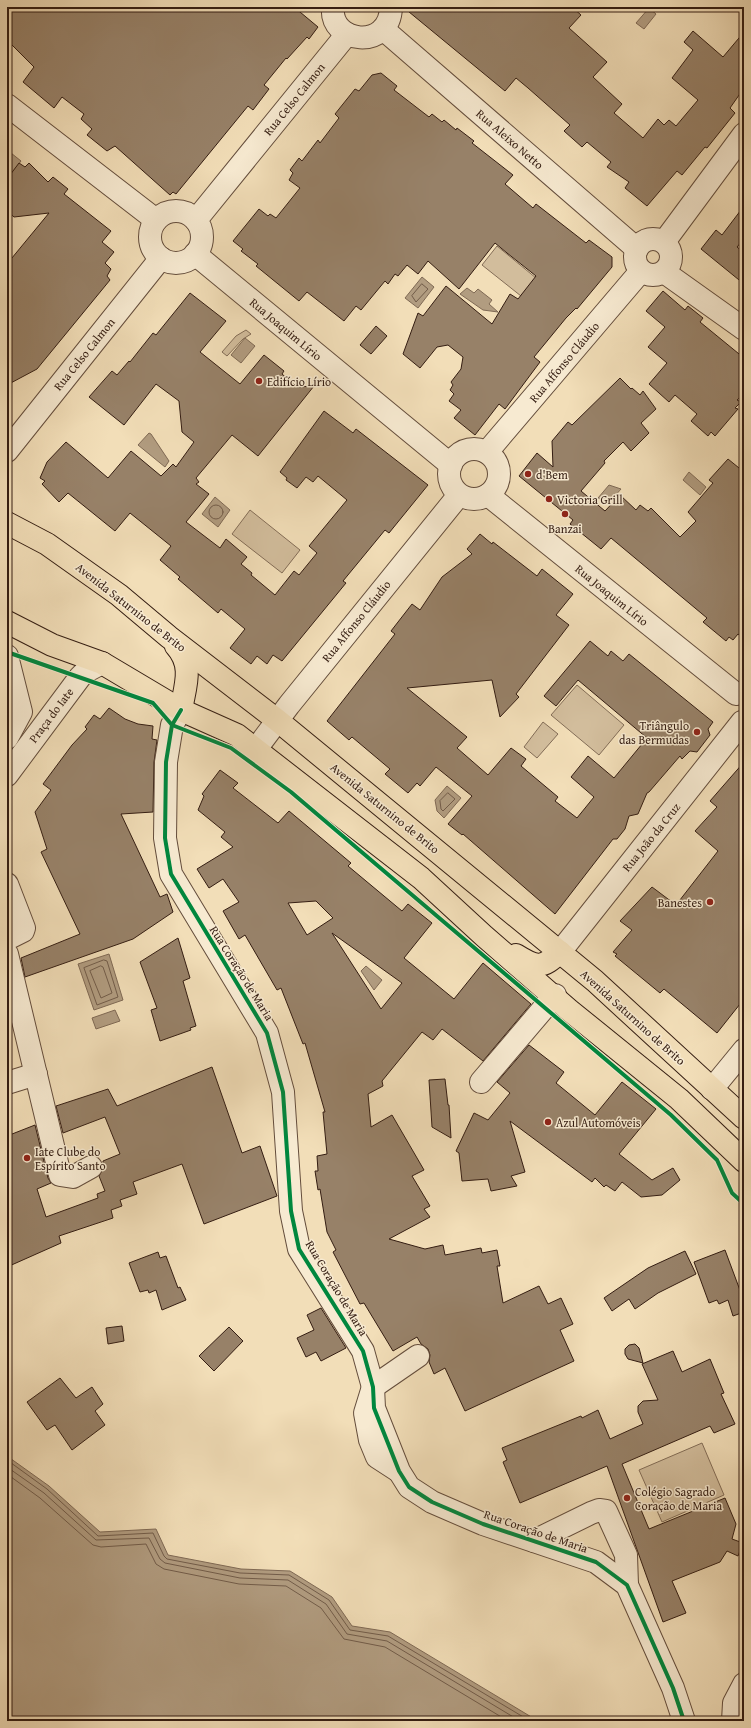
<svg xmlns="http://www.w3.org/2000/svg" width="751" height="1728" font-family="'Gentium Book Plus',serif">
<rect width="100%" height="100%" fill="#f2deb8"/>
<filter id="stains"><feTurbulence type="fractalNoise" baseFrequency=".005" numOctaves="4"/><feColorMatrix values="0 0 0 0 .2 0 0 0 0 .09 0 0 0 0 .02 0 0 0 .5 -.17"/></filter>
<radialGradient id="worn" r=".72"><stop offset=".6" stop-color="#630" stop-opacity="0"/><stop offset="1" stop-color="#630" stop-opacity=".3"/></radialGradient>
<g fill="#d2bd9c" stroke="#836d57">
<path d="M497 246 536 278 521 296 482 265Z"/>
<path d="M246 330 251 334 243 339 227 356 222 352 236 336Z"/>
<path d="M250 510 300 550 282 573 232 534Z"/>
<path d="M577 685 624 725 599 755 551 715Z"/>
<path d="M543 722 558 734 537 758 524 747Z"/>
<path d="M702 1443 724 1495 662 1522 639 1470Z"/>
</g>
<g fill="#b19c80" stroke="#7f6954">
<path d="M649 8 656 14 644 29 636 23Z"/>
<path d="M11 153 21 161 7 179V158Z"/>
<path d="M422 277 434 287 418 308 405 298Z"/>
<path d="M467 288 474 293 478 289 492 300 489 304 498 312 483 310 460 294Z"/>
<path d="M245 338 255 346 241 363 231 355Z"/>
<path d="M149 433 151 434 169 461 165 467 138 445Z"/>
<path d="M689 472 706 487 700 495 683 480Z"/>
<path d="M609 485 621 489C613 498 610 504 598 498Z"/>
<path d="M215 497 230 510 218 527 202 514Z"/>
<path d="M447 786 461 798 444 818 437 811 435 800Z"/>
<path d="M109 954 123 1000 94 1010 78 964Z"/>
<path d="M366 966 382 980 374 990 361 971Z"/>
<path d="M115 1010 120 1021 96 1029 92 1018Z"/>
<path d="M7 1456 49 1486 100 1532 156 1529 168 1555 241 1569 290 1571 332 1597 352 1626 390 1632 538 1721H7Z"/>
</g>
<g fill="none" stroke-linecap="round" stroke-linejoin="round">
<g stroke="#725c49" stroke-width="1">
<path d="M422 284 428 289 416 302 412 296Z"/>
<circle cx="216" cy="512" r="7"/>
<path d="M448 793 455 799 443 811 441 809 440 801Z"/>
<path d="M104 960 107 961 118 997 97 1005 84 968Z"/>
<path d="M101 966 103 967 112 993 101 998 90 971Z"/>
<path d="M7 1460 47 1489 98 1536 153 1533 164 1556 167 1559 240 1573 289 1575 329 1600 350 1630 388 1636 530 1721"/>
<path d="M7 1467 44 1493 96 1540 149 1538 160 1559 165 1563 240 1578 288 1580 326 1604 347 1634 387 1641 520 1721"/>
<path d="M7 1474 40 1498 93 1545 101 1547 146 1544 156 1564 164 1569 239 1584 286 1586 321 1608 344 1639 385 1647 508 1721"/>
</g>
</g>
<g fill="#978168" stroke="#341d12" fill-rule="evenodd">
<path d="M7 7H294L318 27 309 39 307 37 287 59 286 58 264 85 269 89 253 110 248 106 176 194 173 192 170 195 115 146 107 151 87 135 92 129 81 119 84 114 62 97 54 108 23 82 34 67 7 40Z"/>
<path d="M403 7H572L581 15 569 28 607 62 593 77 622 104 614 113 643 138 658 119 664 125 669 120 676 126 698 100 672 78 693 50 684 42 693 31 723 57 744 32V88L730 108 735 113 707 148 705 147 682 175 677 171 647 206 625 188 629 182 607 167 611 162 587 142 582 147 564 131 570 125 528 88 516 78 505 91Z"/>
<path d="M381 73 397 86 394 90 429 117 432 114 442 122 444 120 456 130 457 128 474 141 472 143 513 175 505 184 533 208 536 204 586 243 589 240 612 257V267L577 309 576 308 566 318 534 357 540 362 505 409 499 404 475 435 454 418 461 410 449 401 454 394 450 390 453 385 451 382 461 369 463 357 448 345 437 347 420 368 403 354 418 313 423 316 446 286 492 324 510 294 518 299 536 276 507 253 495 243 459 289 428 261 418 274 407 265 398 276 395 274 388 284 385 281 361 310 356 306 344 321 307 292 299 301 256 266 258 264 241 251 243 249 233 241 259 209 268 216 270 214 276 218 300 188 289 180 293 173 290 170 299 158 302 161 318 140 320 143 339 118 335 114 355 89 359 91 372 75Z"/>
<path d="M19 163 25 167 29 163 48 182 53 177 68 189 64 194 111 231 102 242 114 252 105 263 111 269 107 276 110 280 37 369 7 385V264L49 213 14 217 7 211V179Z"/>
<path d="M744 206V239L737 247 744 253V284L701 249 716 230 722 235Z"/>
<path d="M663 291 685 310 688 306 703 318 700 322 744 358V394L737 400 741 402 735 408 738 409 715 436 711 432 708 436 691 421 697 414 675 395 669 402 649 384 667 363 648 347 665 327 646 311Z"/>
<path d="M190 293 226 321 200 352 240 384 264 355 284 371 282 374 297 387 314 386 258 456 232 435 196 478 199 482 196 484 209 494 186 522 220 548 226 539 247 557 241 564 252 573 251 575 275 595 294 571 299 575 317 553 309 546 347 500 318 476 313 482 306 477 297 488 286 480 287 478 280 472 324 411 353 433 356 429 428 485 389 533 385 530 343 581 346 583 282 661 273 655 267 664 257 656 251 664 230 648 245 629 221 609 218 613 178 579 180 577 160 560 171 546 130 513 115 531 68 493 59 502 42 484 45 481 40 478 47 462 66 442 108 478 131 451 161 476 173 464 176 467 194 442 182 432 179 401 156 384 124 425 89 397 112 371 117 375 129 361 130 362 153 333 156 335Z"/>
<path d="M376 326 387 336 371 354 360 345Z"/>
<path d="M620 378 631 389 632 388 640 395 643 391 656 409 641 423 649 433 631 451 623 442 604 461 605 463 581 491 605 511 620 495 636 510 640 505 648 511 651 508 680 537 696 521 688 512 713 483 709 480 728 459 744 472V639L738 634 733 640 729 637 726 641 703 622 707 618 611 538 601 549 570 524 573 520 519 476 537 453 553 467 552 441 568 422 572 425Z"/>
<path d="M480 534 492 544 493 542 537 576 542 569 573 594 556 615 569 625 516 694 519 697 500 717 492 680 407 688 467 737 457 748 488 775 511 748 526 759 521 766 558 797 555 801 577 818 594 797 571 777 588 756 614 778 647 738 578 680 556 706 544 696 590 641 608 656 611 651 623 661 629 654 713 722 708 729 710 735 697 752 690 751 682 759 680 756 649 792 647 793 638 814 629 816 625 829 617 839H613L555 914 463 834 462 835 448 824 472 796 436 767 420 786 417 783 408 793 385 774 390 769 352 737 349 740 327 721 395 634 391 631 412 604 420 610 442 577 472 554 467 549Z"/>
<path d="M109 708 125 719 138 724 153 726 152 739 157 740 154 762 153 812 121 814 160 897 167 894 173 912 133 939 25 977 21 958 80 934 41 852 47 849 35 812 51 790 43 784 72 745 87 729 85 727 94 715 100 719Z"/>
<path d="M744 762V999L717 1033 664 989 660 993 615 956 617 954 613 952 632 930 620 921 652 887 676 905 718 851 695 831 717 807 710 801Z"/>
<path d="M220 770 238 783 233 788 278 823 289 811 351 863 348 866 402 911 408 904 432 923 404 958 454 999 483 963 531 1004 483 1061 442 1029 433 1040 422 1032 382 1081 383 1086 368 1094 371 1127 392 1115 424 1170 412 1176 430 1206 424 1209 430 1217 389 1239 425 1249 443 1245 445 1255 481 1248 482 1253 497 1250 500 1266H497L503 1303 539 1286 548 1304 561 1298 573 1324 560 1330 574 1361 465 1411 445 1368 434 1374 429 1362 430 1355 428 1349 421 1344 417 1337 393 1351 364 1303 360 1304 333 1252 336 1250 327 1232 320 1189 318 1190 315 1171H318L317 1156 327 1154 323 1112H325L305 1043 303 1044 281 988 277 990 245 935 239 939 223 911 239 902 223 879 209 888 197 869 233 847 221 837 225 832 198 810 204 796 202 794ZM316 901 333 918 307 935 288 903ZM332 933 402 983 381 1009Z"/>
<path d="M178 938 190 978 183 981 196 1026 190 1028 191 1030 160 1041 151 1010 157 1008 140 962Z"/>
<path d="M529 1045 564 1072 556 1083 595 1115 622 1082 656 1109 619 1154 652 1180 673 1168 680 1180 662 1195 641 1197 622 1182 615 1191 606 1185 604 1187 595 1178 592 1182 510 1121 525 1172 511 1176 517 1186 491 1191 488 1179 462 1181 459 1153 456 1151 474 1113 488 1120 510 1093 497 1082Z"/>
<path d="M212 1067 242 1153 260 1146 277 1196 204 1224 182 1164 133 1182 137 1194 120 1200 122 1206 111 1210 113 1218 59 1236 61 1243 7 1267V1136L35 1125 48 1178 51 1183 37 1189 46 1217 98 1198 97 1194 105 1191 99 1176 103 1168V1161L120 1154 105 1117 63 1133 56 1106 108 1089 117 1106Z"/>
<path d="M445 1079 448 1105H449L451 1138 432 1127 429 1080Z"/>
<path d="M725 1250 744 1301V1312L733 1316 728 1300 719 1304 717 1300 709 1303 694 1262Z"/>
<path d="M685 1251 696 1274 658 1293 635 1309 629 1299 612 1311 604 1298 648 1268Z"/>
<path d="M158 1252 160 1258 166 1256 178 1288 180 1287 186 1300 162 1310 156 1290 149 1293 148 1290 140 1292 129 1263Z"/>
<path d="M321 1308 346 1348 321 1361 316 1352 306 1357 297 1338 314 1330 307 1315Z"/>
<path d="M122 1326 124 1341 108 1344 106 1328Z"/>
<path d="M229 1327 243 1341 214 1371 199 1356Z"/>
<path d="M635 1344 639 1348 643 1363 628 1359 625 1354V1349L629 1345Z"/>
<path d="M673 1351 682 1372 710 1359 724 1393 721 1394 735 1424 714 1433 710 1426 622 1464 649 1529 725 1498 736 1524 732 1539 743 1543 738 1556 727 1551 720 1562 672 1581 686 1613 663 1622 607 1466 520 1503 503 1462 507 1460 502 1448 581 1416 582 1418 598 1410 610 1439 643 1424 638 1412V1406L643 1401 658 1400 642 1364Z"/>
<path d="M60 1378 76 1398 92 1387 103 1404 95 1411 105 1425 72 1450 55 1425 47 1430 27 1402Z"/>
</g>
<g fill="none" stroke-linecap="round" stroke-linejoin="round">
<defs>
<g id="minor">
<path d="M333 7C329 44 390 51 391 7"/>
<path d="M383 29 637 249"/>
<path d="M7 105 156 220"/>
<circle cx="176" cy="237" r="26"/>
<path d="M196 220 347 34"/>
<circle cx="653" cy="257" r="18"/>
<path d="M664 242 744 134"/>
<path d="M195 254 451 465"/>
<path d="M664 272 744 329"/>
<circle cx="474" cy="474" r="25"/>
<path d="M7 451 161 258"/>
<path d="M487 452 641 271"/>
<path d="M488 495 736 694"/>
<path d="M7 656 21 712 7 738"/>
<path d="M181 710 172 725 166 762 165 838 171 874 267 1033 283 1092 291 1211 299 1249 363 1351 373 1387 374 1408 399 1471 409 1487 432 1502 483 1524 596 1562 627 1585 673 1688 684 1721"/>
<path d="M256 749 289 705 459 495"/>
<path d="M7 775 80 677 85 672 102 663"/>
<path d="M7 884 24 928 23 931 7 939"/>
<path d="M560 952 742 722"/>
<path d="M7 954 60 1175 73 1177 91 1167"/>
<path d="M481 1082 555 995"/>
<path d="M7 1083 36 1074"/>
<path d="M712 1089 744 1050"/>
<path d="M397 1470 377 1457 370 1440 365 1413 373 1387 418 1356"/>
<path d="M534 1541 591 1513 599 1510 606 1511 626 1555 627 1585"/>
<path d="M733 1721 734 1703 744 1684"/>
</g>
<g id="major">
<path d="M7 523 47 544 119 595 169 637 277 720 595 981 744 1118"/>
<path d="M7 622 52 645 102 663 181 710 237 735 421 878 484 936 569 1010 679 1099 744 1161"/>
<path d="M176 646C194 666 185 686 181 710"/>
<path d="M516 955C537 968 542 969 560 952"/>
</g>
</defs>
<use href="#minor" stroke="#644d3c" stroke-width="24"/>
<use href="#major" stroke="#341d12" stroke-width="24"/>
<use href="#minor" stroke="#f7ead1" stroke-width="22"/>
<use href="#major" stroke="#f2deb8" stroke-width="22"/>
<defs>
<g id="cycleway">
<path d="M7 652 153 703 172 725 231 748 291 792 671 1115 717 1160 732 1193 744 1204"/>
<path d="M181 710 172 725 166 762 165 838 171 874 267 1033 283 1092 291 1211 299 1249 363 1351 373 1387 374 1408 399 1471 409 1487 432 1502 483 1524 596 1562 627 1585 673 1688 684 1721"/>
</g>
</defs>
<use href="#cycleway" stroke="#f7ead1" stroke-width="6"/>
<use href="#cycleway" stroke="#00873e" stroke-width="4"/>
</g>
<g fill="#8f2418" stroke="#f7ead1" stroke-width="1.5">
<circle cx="259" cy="381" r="4"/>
<circle cx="528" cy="474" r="4"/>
<circle cx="549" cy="499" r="4"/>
<circle cx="565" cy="514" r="4"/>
<circle cx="697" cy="732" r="4"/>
<circle cx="710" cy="902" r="4"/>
<circle cx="548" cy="1122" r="4"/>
<circle cx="27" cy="1158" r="4"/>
<circle cx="627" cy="1498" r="4"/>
</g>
<g text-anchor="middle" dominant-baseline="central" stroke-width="3" stroke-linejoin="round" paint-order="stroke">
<g font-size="12" fill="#341d12" stroke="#f7ead1">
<text transform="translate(294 99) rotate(-51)">Rua Celso Calmon</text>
<text transform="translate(510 139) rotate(41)">Rua Aleixo Netto</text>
<text transform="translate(286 329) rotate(40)">Rua Joaquim Lírio</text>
<text transform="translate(84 354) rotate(-51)">Rua Celso Calmon</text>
<text transform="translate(564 362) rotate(-50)">Rua Affonso Cláudio</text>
<text transform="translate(612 595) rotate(39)">Rua Joaquim Lírio</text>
<text transform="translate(131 607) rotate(38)">Avenida Saturnino de Brito</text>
<text transform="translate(356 621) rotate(-51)">Rua Affonso Cláudio</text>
<text transform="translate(51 715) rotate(-53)">Praça do Iate</text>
<text transform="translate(385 808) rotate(39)">Avenida Saturnino de Brito</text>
<text transform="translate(651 837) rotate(-51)">Rua João da Cruz</text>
<text transform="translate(242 973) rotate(58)">Rua Coração de Maria</text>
<text transform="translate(633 1017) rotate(42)">Avenida Saturnino de Brito</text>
<text transform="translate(337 1288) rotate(59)">Rua Coração de Maria</text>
<text transform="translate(536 1531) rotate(19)">Rua Coração de Maria</text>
</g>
<g font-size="12" fill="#341d12" stroke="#f7ead1" text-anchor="start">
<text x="267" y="381">Edifício Lírio</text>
<text x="536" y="474">d'Bem</text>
<text x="557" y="499">Victoria Grill</text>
<text x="565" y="528" text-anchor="middle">Banzai</text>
<text x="689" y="725" text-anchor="end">Triângulo<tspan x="689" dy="14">das Bermudas</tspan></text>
<text x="702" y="902" text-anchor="end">Banestes</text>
<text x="556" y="1122">Azul Automóveis</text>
<text x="35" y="1151">Iate Clube do<tspan x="35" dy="14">Espírito Santo</tspan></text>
<text x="635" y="1491">Colégio Sagrado<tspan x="635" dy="14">Coração de Maria</tspan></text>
</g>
</g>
<rect width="751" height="1728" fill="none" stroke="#f2deb8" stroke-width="24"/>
<rect x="8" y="8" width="735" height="1712" fill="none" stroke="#341d12" stroke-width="2"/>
<rect x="12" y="12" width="727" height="1704" fill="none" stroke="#341d12"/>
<rect width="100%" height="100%" filter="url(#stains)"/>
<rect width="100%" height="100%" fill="url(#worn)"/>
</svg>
